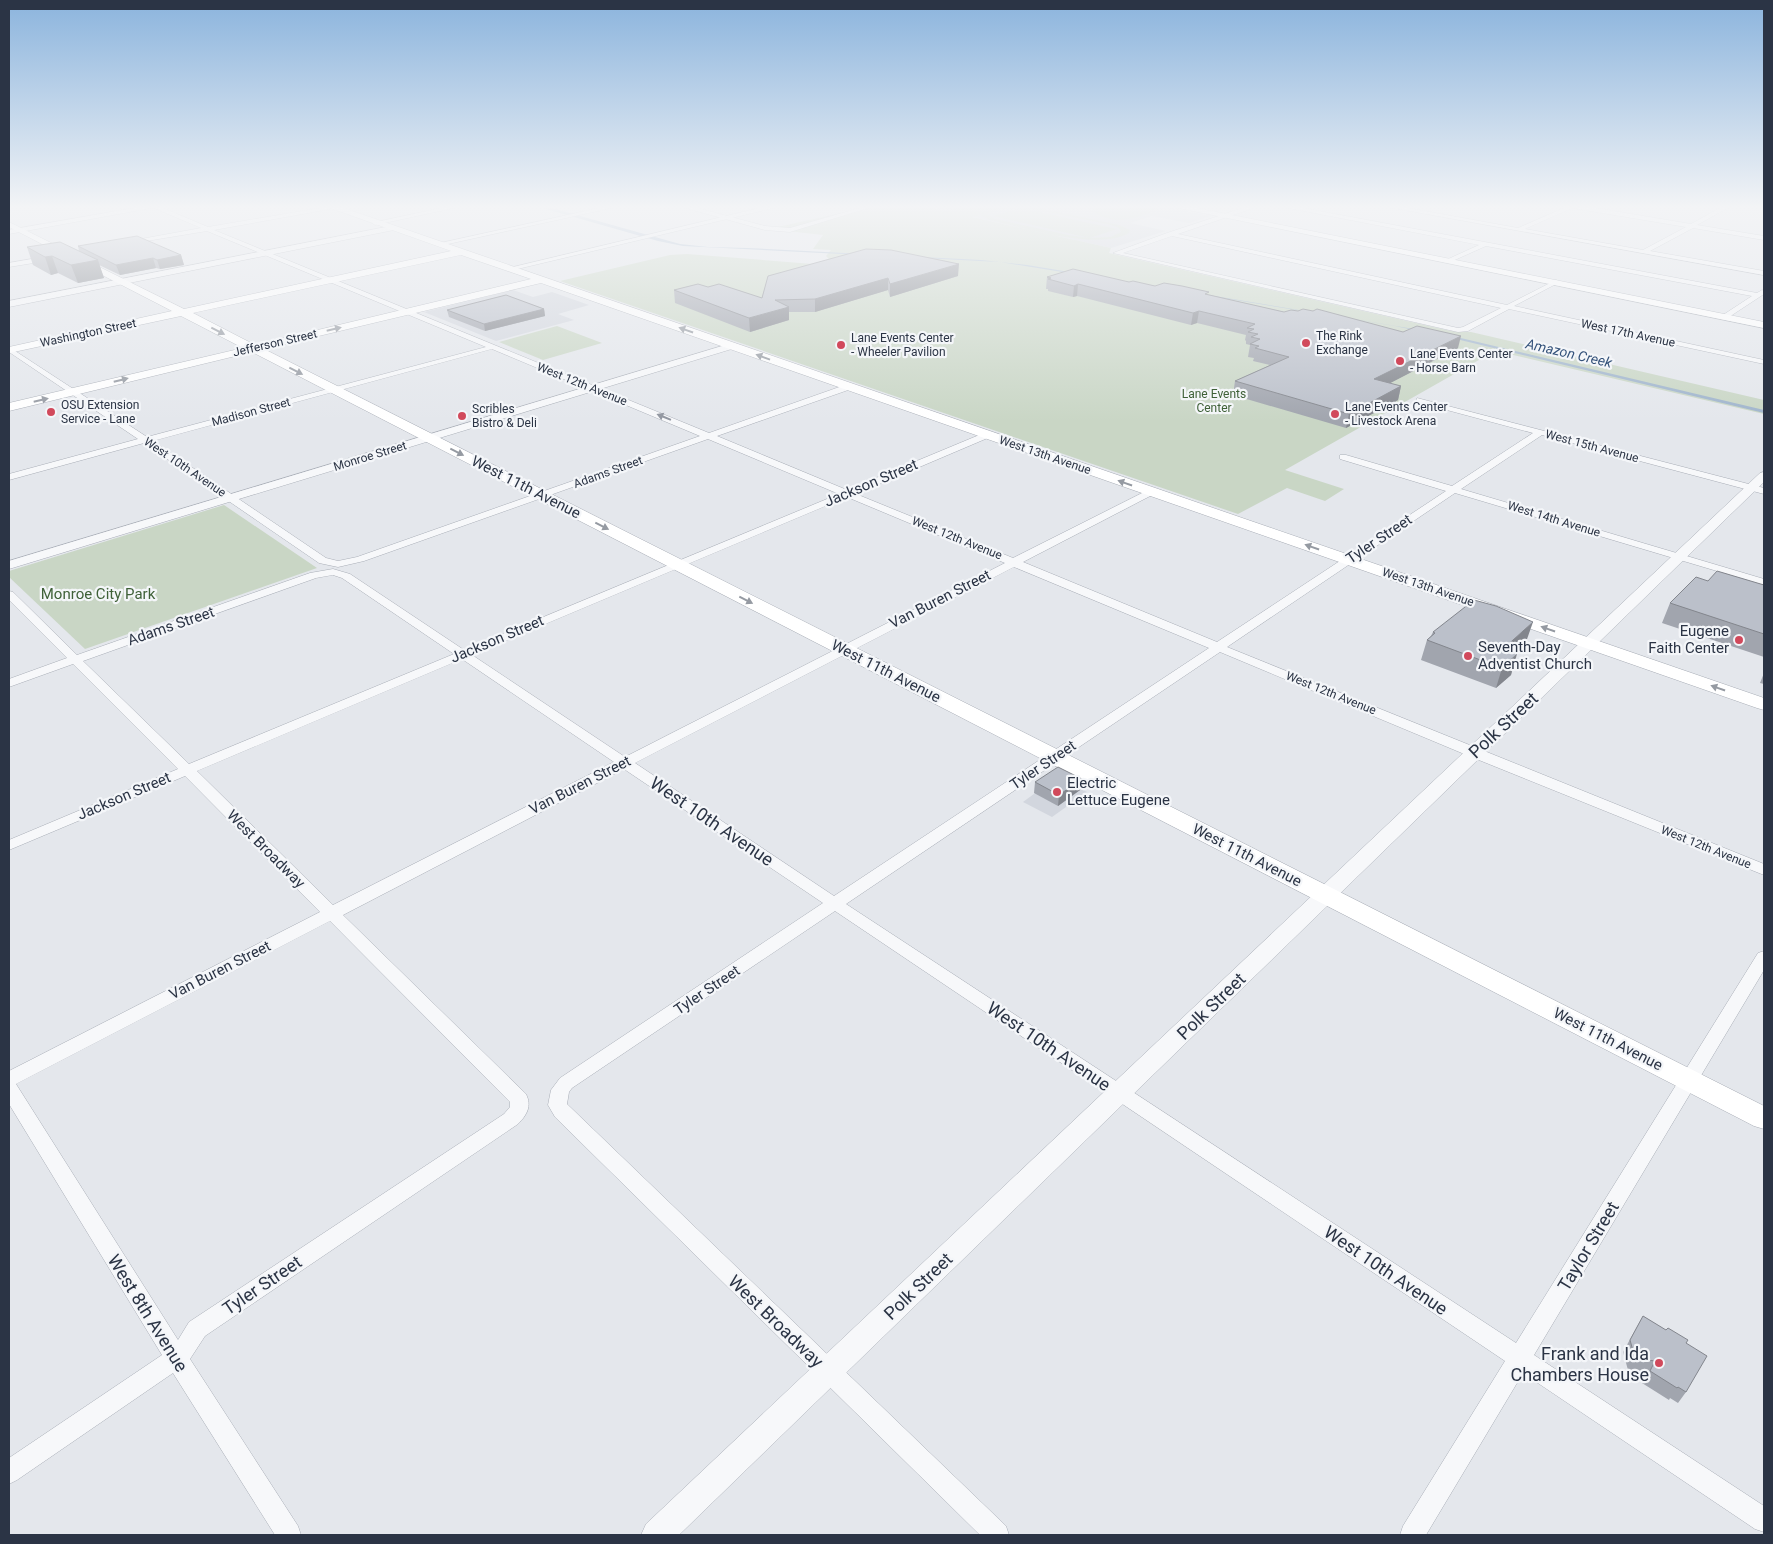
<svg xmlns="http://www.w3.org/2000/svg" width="1773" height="1544" font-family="Roboto,sans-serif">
<rect width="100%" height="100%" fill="#e4e7ec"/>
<g fill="#d2d6de">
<path d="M920 205H1157L1210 216 1189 223 1152 216 1130 223 1166 231 1111 248Z"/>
<path d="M513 290 533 297 552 292 589 305 558 314 574 320 496 341 424 312Z"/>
<path d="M1057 777 1087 792 1052 817 1023 802Z"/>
</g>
<g fill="#c9d6c5" fill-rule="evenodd">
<path d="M876 205H919L946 211 969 206 987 209 1002 206H1030L1119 225 1130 230 1129 233C1098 251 1025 228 990 220L980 215 972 217 1111 248 1109 253 1451 331 1471 332 1764 400V414L1492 350 1491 351 1493 352 1285 470 1344 489 1325 501 1287 488 1238 514 560 281 670 255 687 254 813 264 831 261 826 256 831 250 813 249 823 235 769 229ZM1018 208 1038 210 1112 225 1119 228 1121 232 1111 237 1090 238 1117 229 1021 208 993 216 1089 238 1068 235 995 219 987 214 995 210Z"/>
<path d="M1093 205H1140L1158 210C1133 218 1116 227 1092 211Z"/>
<path d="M557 326 602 343 543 360 499 342Z"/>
<path d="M224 505 317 568 85 649 9 577V571Z"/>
</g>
<path fill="#9fb4cc" d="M532 205H541L680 244 708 247 747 248 981 260 1027 265 1444 334 1764 410V413L1452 338 1395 326 1000 262 683 246 658 241Z"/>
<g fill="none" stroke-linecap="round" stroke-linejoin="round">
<defs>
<g id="minor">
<path d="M147 205H156L208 227 332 206 330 209 214 230 709 433 845 385H851V389L717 436 847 490 984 433H990V437L856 494 1013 558 1148 490H1154V494L1023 562 1217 642 1446 491 1340 459V455H1346L1452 486 1533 433 1417 402V398L1764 488V494L1542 435 1461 489 1764 579V585L1455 493 1227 647 1764 864V875L1469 756 1220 652 846 904 1516 1343 1758 953 1764 951V970L1534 1355 1764 1506V1532L1755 1529 1523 1373 1426 1535H1400L1403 1526 1505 1361 835 911 572 1088 569 1092 567 1104 1006 1526 1009 1535H980L555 1117 548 1105 551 1090 560 1078 823 903 624 769 343 915 526 1094C532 1106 527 1115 518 1124L205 1336 190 1359 298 1526 301 1535H275L173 1373 17 1480 9 1484V1458L162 1355 9 1104V1071L320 912 185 776 9 850V840L178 769 73 664 9 687V679L67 658 9 600V591L13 592 77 655 310 573 333 569 350 574 464 650 839 494 708 439 364 561 338 567 319 563 144 443 9 480V474L138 439 9 352V347L147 437 486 347 207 231 128 244 130 241 201 228ZM492 349 700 436 357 557 338 561 326 558 153 441ZM847 497 1005 563 625 757 472 655ZM1014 567 1209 648 834 896 635 763ZM333 575 342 578 454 654 189 764 83 661 316 578ZM462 659 614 762 333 905 197 771ZM330 921 510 1102V1107L504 1114 189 1322 178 1340 16 1084Z"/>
<path d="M455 205H468L375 225 372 223Z"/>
<path d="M613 205H625L439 246 436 244Z"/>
<path d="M675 205H686L765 226 790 228 863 207 868 208 790 232 765 230Z"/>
<path d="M1252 205H1262L1178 234 1507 305 1556 280 1558 281V283L1514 306 1764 360V364L1509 309 1468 331 1458 332 1113 253 1167 233ZM1172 236 1501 308 1463 327 1458 328 1123 253Z"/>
<path d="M1273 205H1287L1757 293 1762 290 1764 291V294L1726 319 1722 317 1723 315 1752 296 1486 246 1448 263 1445 261 1446 260 1479 245Z"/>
<path d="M1377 205H1391L1518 228 1566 207 1563 205H1578L1691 224 1725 205H1733L1697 225 1764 236V240L1693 228 1650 251 1764 271V275ZM1572 208 1686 227 1643 250 1525 229Z"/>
</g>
<g id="tertiary">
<path d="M151 205H168L9 234V230Z"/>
<path d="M772 205H786L509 271 505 269Z"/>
<path d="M391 226 395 228 394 230 9 307V301Z"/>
<path d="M55 255 59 257 58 259 9 267V263Z"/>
<path d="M732 343 735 344V348L9 569V561Z"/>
<path d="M1764 472V482L679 1535H641L646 1524 1760 473Z"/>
</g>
<g id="secondary">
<path d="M322 205H335L1764 698V710L1757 708 541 283 264 349 1764 1106V1129L1754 1126 252 352 9 411V403L243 348 181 316 9 353V347L172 311 9 227V222L184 309 451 251ZM461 255 531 279 255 345 193 313Z"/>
<path d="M1164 205H1182L1764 322V328Z"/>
</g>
</defs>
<use href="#minor" stroke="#a9aeb7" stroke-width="1"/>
<use href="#tertiary" stroke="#a9aeb7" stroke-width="1"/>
<use href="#secondary" stroke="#a9aeb7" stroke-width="1"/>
<use href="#minor" fill="#f7f8fa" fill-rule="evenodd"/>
<use href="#tertiary" fill="#f7f8fa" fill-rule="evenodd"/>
<use href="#secondary" fill="#fff" fill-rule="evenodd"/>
</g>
<g fill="#a1a5ae">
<path d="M78 246 181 255 184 265 160 269 156 268 120 275 99 265 104 278 78 283 58 273 51 275 33 265 27 247 79 251Z"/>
<path d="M768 276H958L890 297 888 290 815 312H789V320L750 332 675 303 674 290 708 287 762 298Z"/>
<path d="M1047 277 1129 282 1209 295 1284 312 1458 348 1390 383 1401 386 1398 400 1346 428 1233 395 1235 381 1270 365 1253 361 1254 358 1248 357 1250 345 1246 344V341L1245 340 1246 335 1197 323 1191 325 1077 296 1073 297 1048 291V289H1046Z"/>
<path d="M544 309 545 316 485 331 449 317 447 310Z"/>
<path d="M1764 585V657L1662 623 1670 603Z"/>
<path d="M1433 632 1526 642 1514 653 1511 675 1496 688 1421 660 1427 640 1431 636Z"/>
<path d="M1764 673V684L1760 683Z"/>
<path d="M1035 782 1080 790 1058 806 1034 793Z"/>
<path d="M1643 1316 1686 1343V1392L1678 1403 1670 1398 1669 1400 1642 1383 1648 1373 1628 1370 1623 1352Z"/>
</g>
<g fill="#83868d">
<path d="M181 255 184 265 160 269 157 260Z"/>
<path d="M52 256 58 273 51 275 45 257Z"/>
<path d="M153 258 156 268 120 275 116 265Z"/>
<path d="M98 260 104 278 78 283 71 265Z"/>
<path d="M959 264 958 276 890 297V284Z"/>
<path d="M888 278V290L815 312V299Z"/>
<path d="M1078 284 1077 296 1073 297 1074 286Z"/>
<path d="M789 307V320L750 332 749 318Z"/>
<path d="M544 309 545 316 485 331 484 324Z"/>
<path d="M1199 311 1197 323 1191 325 1193 313Z"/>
<path d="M1461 336 1458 348 1371 393 1374 379Z"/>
<path d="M1401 386 1398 400 1346 428 1349 414Z"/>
<path d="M1533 622 1526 642 1499 666 1503 649Z"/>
<path d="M1517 654 1511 675 1496 688 1502 668Z"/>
<path d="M1082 779 1080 790 1058 806 1059 795Z"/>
</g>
<g fill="#bbc0ca" stroke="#83868d">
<path d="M137 236 181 255 157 260 153 258 116 265 78 246Z"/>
<path d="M60 242 98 260 71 265 52 256 45 257 27 247Z"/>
<path d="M866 249 891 250 959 264 890 284 888 278 815 299 775 300 789 307 749 318 674 290 698 284 708 287 719 284 762 298 768 276Z"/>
<path d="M1073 269 1129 282 1133 281 1155 286 1164 283 1182 286 1209 292 1205 294 1284 312 1291 310 1298 311 1303 309 1313 311 1317 309 1403 332 1417 326 1461 336 1374 379 1401 386 1349 414 1235 381 1289 357 1255 348 1259 346 1250 344 1260 339 1251 337 1258 334 1248 332 1254 329 1247 328 1255 324 1199 311 1193 313 1078 284 1074 286 1048 279 1051 278 1047 277Z"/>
<path d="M506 295 544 309 484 324 447 310Z"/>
<path d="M1717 571 1764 585V634L1670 603 1696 577 1708 581Z"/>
<path d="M1474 600 1496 606 1533 622 1503 649 1517 654 1502 668 1427 640 1435 633 1433 632Z"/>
<path d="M1058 767 1082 779 1059 795 1035 782Z"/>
<path d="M1643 1316 1666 1330 1668 1328 1688 1340 1686 1343 1707 1356 1686 1392 1678 1387 1677 1388 1650 1371 1655 1361 1635 1358 1630 1340Z"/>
</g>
<defs><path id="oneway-solid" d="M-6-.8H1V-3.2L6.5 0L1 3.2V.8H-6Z" transform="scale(1.25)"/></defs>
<g fill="#959aa2">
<use href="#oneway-solid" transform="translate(334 329) rotate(-13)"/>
<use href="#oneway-solid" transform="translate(686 330) rotate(-161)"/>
<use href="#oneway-solid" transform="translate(218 331) rotate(27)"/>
<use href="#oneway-solid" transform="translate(763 357) rotate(-160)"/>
<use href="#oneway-solid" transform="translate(296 371) rotate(27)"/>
<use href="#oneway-solid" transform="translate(121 380) rotate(-14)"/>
<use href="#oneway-solid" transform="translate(41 400) rotate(-13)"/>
<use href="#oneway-solid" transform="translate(457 452) rotate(27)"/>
<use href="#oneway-solid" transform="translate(1125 483) rotate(-161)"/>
<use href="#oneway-solid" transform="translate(602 526) rotate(27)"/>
<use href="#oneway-solid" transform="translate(1312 547) rotate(-161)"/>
<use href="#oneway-solid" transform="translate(746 600) rotate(27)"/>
<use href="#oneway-solid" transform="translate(1548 629) rotate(-161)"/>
<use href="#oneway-solid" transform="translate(1718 688) rotate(-161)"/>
</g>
<use fill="#9196a0" href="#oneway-solid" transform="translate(664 417) rotate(-158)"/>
<linearGradient id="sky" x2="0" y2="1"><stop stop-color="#8bb4dd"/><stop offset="0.49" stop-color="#f3f4f6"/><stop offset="1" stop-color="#f3f4f6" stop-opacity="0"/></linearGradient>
<rect width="1773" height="422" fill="url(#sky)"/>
<g fill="#d1495b" stroke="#f4f6f9" stroke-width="2">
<circle cx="1306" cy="343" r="5"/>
<circle cx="841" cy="345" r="5"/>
<circle cx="1400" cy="361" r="5"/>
<circle cx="51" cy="412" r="5"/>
<circle cx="1335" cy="414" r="5"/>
<circle cx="462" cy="416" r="5"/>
<circle cx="1739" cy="640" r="5"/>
<circle cx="1468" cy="656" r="5"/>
<circle cx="1057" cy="792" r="5"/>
<circle cx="1659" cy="1363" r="5"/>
</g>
<g text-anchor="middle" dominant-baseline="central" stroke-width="4.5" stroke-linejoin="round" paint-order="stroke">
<g font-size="12" fill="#2b3445" stroke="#f4f6f9">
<text transform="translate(88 333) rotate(-12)">Washington Street</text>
<text transform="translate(1628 333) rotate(12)">West 17th Avenue</text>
<text transform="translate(275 343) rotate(-13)">Jefferson Street</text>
<text transform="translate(582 384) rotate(22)">West 12th Avenue</text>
<text transform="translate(251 412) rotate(-15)">Madison Street</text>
<text transform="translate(1592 446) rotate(15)">West 15th Avenue</text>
<text transform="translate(1045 455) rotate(19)">West 13th Avenue</text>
<text transform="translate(370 456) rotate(-17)">Monroe Street</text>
<text transform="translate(185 467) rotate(34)">West 10th Avenue</text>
<text transform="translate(608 472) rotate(-20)">Adams Street</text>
<text transform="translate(1554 519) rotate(17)">West 14th Avenue</text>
<text transform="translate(957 538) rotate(22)">West 12th Avenue</text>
<text transform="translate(1428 587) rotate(19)">West 13th Avenue</text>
<text transform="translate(1331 693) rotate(22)">West 12th Avenue</text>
<text transform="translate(1706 847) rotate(22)">West 12th Avenue</text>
</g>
<g font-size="12" fill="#2b3445" stroke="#f4f6f9" text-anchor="start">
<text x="1316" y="336">The Rink<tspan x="1316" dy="14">Exchange</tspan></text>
<text x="851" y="338">Lane Events Center<tspan x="851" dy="14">- Wheeler Pavilion</tspan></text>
<text x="1410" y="354">Lane Events Center<tspan x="1410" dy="14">- Horse Barn</tspan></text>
<text x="61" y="405">OSU Extension<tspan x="61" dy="14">Service - Lane</tspan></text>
<text x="1345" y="407">Lane Events Center<tspan x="1345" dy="14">- Livestock Arena</tspan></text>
<text x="472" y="409">Scribles<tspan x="472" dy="14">Bistro &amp; Deli</tspan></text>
</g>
<g font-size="12" fill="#3f6138" stroke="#f4f6f9">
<text x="1214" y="394">Lane Events<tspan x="1214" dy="14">Center</tspan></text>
</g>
<g font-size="14" font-style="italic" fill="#34527a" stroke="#f4f6f9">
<text transform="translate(1569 353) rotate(13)">Amazon Creek</text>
</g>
<g font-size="15" fill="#2b3445" stroke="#f4f6f9">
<text transform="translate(871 483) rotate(-23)">Jackson Street</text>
<text transform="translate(526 487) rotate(27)">West 11th Avenue</text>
<text transform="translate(1379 539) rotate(-34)">Tyler Street</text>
<text transform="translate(940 599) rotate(-27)">Van Buren Street</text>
<text transform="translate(171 626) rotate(-19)">Adams Street</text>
<text transform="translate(497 639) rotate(-23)">Jackson Street</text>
<text transform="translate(886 671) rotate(27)">West 11th Avenue</text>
<text transform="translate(1043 765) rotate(-34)">Tyler Street</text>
<text transform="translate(580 785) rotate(-27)">Van Buren Street</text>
<text transform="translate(124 796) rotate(-23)">Jackson Street</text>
<text transform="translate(266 849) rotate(45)">West Broadway</text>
<text transform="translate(1247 855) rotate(27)">West 11th Avenue</text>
<text transform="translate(220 970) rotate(-27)">Van Buren Street</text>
<text transform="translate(707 990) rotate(-34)">Tyler Street</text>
<text transform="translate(1608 1039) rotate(27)">West 11th Avenue</text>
</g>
<g font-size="15" fill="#3f6138" stroke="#f4f6f9">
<text x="98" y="594">Monroe City Park</text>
</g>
<g font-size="15" fill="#2b3445" stroke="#f4f6f9" text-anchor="start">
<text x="1729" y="631" text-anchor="end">Eugene<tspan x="1729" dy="17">Faith Center</tspan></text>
<text x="1478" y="647">Seventh-Day<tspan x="1478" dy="17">Adventist Church</tspan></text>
<text x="1067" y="783">Electric<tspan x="1067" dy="17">Lettuce Eugene</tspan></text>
</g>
<g font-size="18" fill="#2b3445" stroke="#f4f6f9">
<text transform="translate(1503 725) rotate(-43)">Polk Street</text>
<text transform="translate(712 821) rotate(34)">West 10th Avenue</text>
<text transform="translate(1211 1006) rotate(-44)">Polk Street</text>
<text transform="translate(1049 1046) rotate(34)">West 10th Avenue</text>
<text transform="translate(1588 1246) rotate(-59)">Taylor Street</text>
<text transform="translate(1386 1270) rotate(34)">West 10th Avenue</text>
<text transform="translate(262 1285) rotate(-34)">Tyler Street</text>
<text transform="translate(918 1286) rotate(-44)">Polk Street</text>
<text transform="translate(148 1313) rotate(58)">West 8th Avenue</text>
<text transform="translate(776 1321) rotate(44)">West Broadway</text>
</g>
<g font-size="18" fill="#2b3445" stroke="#f4f6f9" text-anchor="end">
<text x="1649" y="1353">Frank and Ida<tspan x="1649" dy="21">Chambers House</tspan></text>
</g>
</g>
<rect width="1773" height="1544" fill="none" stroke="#2b3445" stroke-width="20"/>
</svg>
